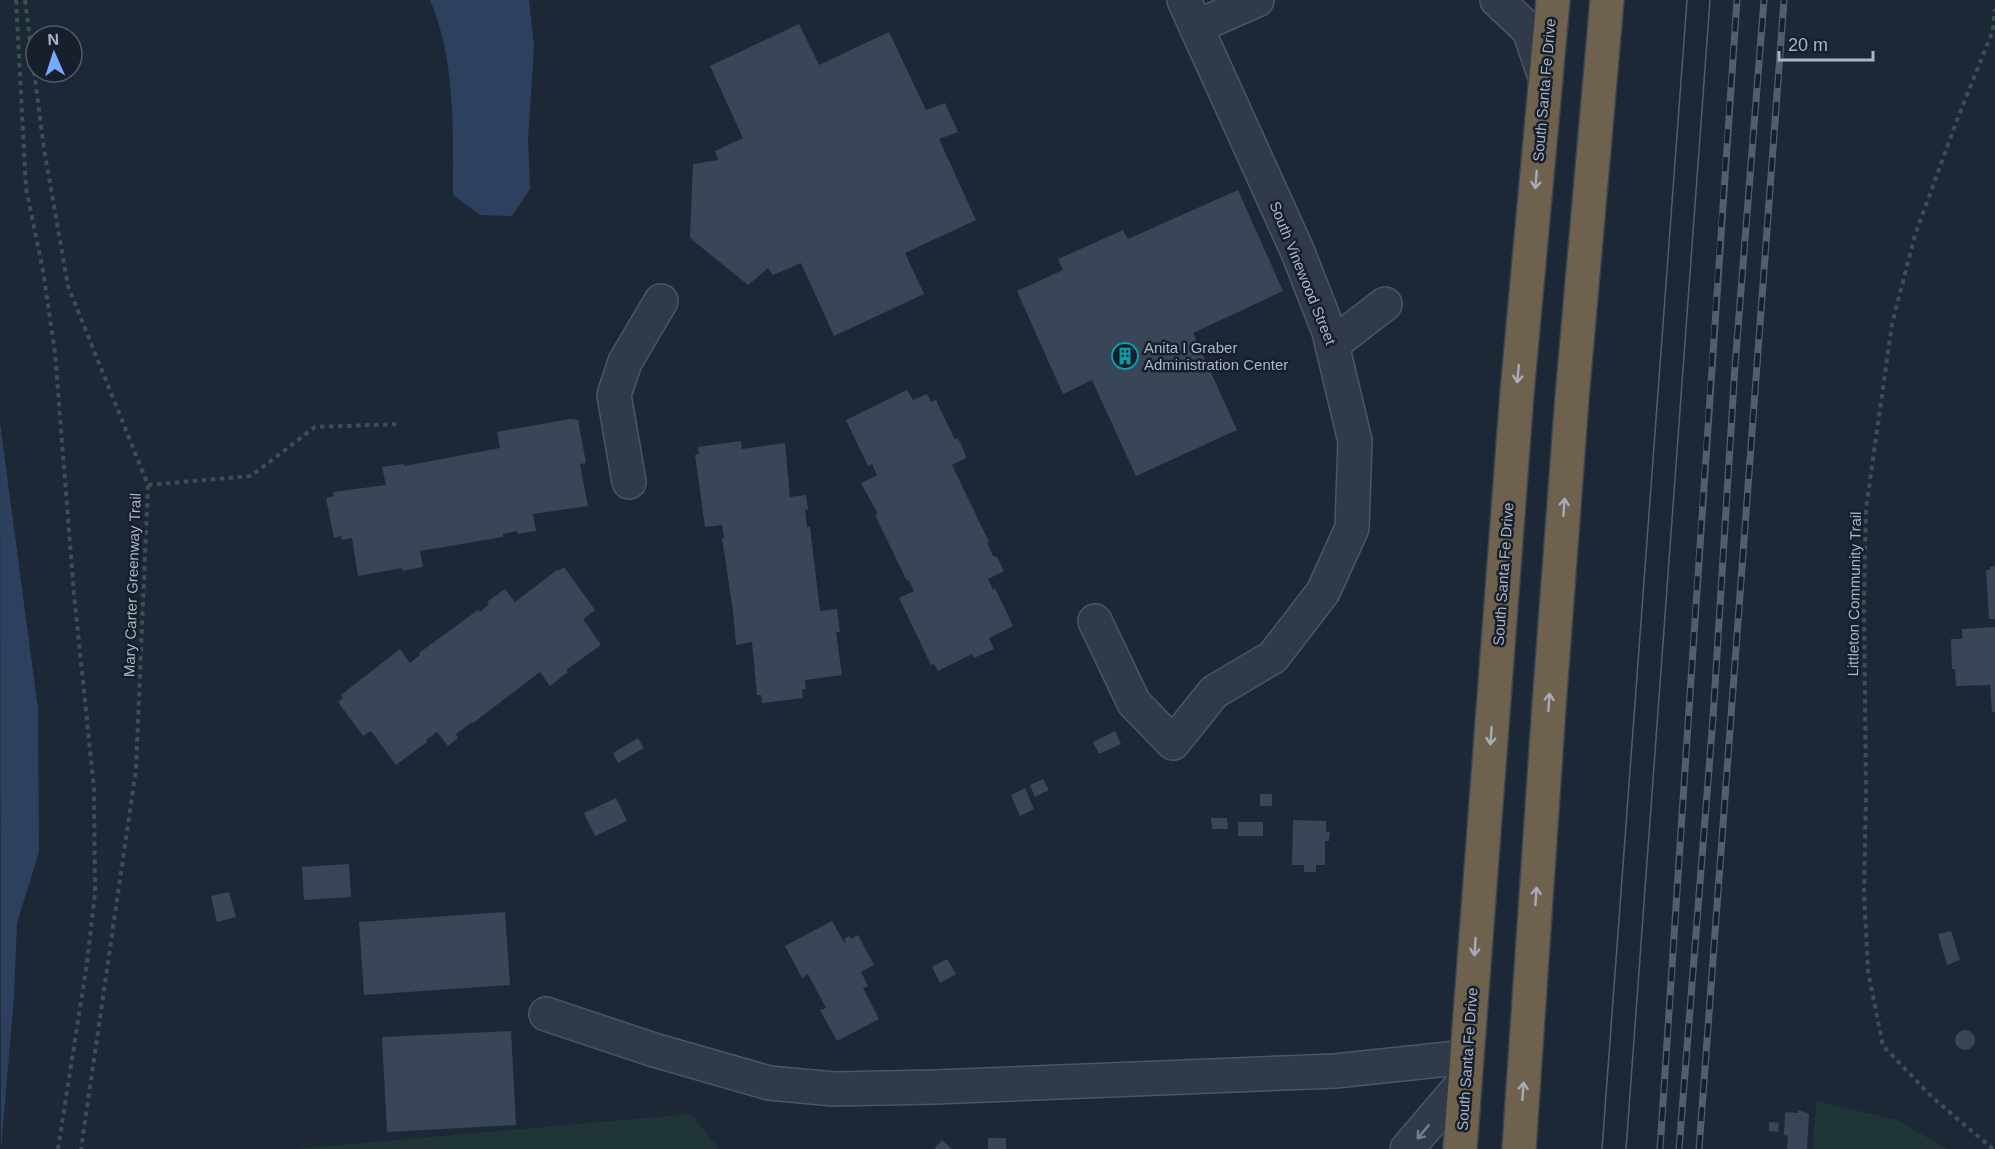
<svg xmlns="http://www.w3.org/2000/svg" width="1995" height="1149" font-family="Helvetica,sans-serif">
<rect width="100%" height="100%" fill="#1d2837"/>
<g fill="#1f3538">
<path d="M1816 1101 1897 1120 1947 1149H1813Z"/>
<path d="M691 1114 719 1149H294Z"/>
</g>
<g fill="#2d415e">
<path d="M430 0H529L534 46 528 139 530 189 512 216 480 215 453 195C453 130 456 61 430 0Z"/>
<path d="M0 423 38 709 39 852 17 923 14 996 1 1149Z"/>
</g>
<g fill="#394658">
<path d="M799 24 819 65 889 32 926 110 945 103 958 132 939 139 976 220 905 253 924 294 834 336 801 263 773 275 768 268 748 285 690 238 693 164 718 160 715 151 743 138 710 66Z"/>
<path d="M1238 190 1283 291 1193 333 1237 430 1136 476 1092 380 1063 394 1017 291 1063 270 1058 259 1123 230 1128 239Z"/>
<path d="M907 390 913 400 927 394 931 402 936 400 955 440 957 438 960 442 966 456V458L952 465 989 542 987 543 993 556 997 557 1004 571 988 579 993 590 995 588 1013 626 989 638 994 649 974 658 972 654 938 671 934 664 931 665 899 598 914 591 909 580 907 581 875 515 878 514 861 483 877 475 872 464 868 466 846 420Z"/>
<path d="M570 419 578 420 586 463 580 464 588 506 533 514 536 531 518 534 517 531 503 534V537L420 551 423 567 402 571V568L358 576 352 538 342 540 341 536 334 538 326 498 334 496 333 492 386 485 382 467 404 464 405 466 500 448 497 432Z"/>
<path d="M741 441 742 449 785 443 790 497 806 495 808 509 805 510 807 527H810L820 611 837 609 840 632H836L842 675 805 680 806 689H802L803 698 762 703 761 695H757L752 642 736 645 733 611 722 538H724L722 525 705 527 695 455 699 454 698 447Z"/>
<path d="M1995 566V619H1989L1986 570H1990V567Z"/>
<path d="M564 567 595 610 583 619 601 645 566 670 568 672 550 686 540 672 473 723 472 722 456 734 458 738 448 746 437 732 426 740 427 742 396 765 371 731 363 736 338 702 343 698 341 695 400 649 410 663 420 655 419 653 478 610 480 612 489 604 487 602 505 589 515 602 557 570 558 571Z"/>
<path d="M1995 627V712H1992L1990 685 1956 686 1955 669H1952L1951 639H1962V629Z"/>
<path d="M1115 731 1121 744 1099 754 1093 742Z"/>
<path d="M638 738 644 748 618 763 613 753Z"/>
<path d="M1043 779 1049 790 1035 797 1030 785Z"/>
<path d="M1025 788 1034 809 1020 816 1011 795Z"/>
<rect x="1260" y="794" width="12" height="12"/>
<path d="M616 798 627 821 595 836 584 813Z"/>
<path d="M1211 818H1227L1228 829H1212Z"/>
<path d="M1293 820 1326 821V832H1330L1329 841H1325V865H1316V872H1304V865H1292Z"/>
<rect x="1238" y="822" width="25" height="14"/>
<path d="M349 864 351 897 304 900 302 867Z"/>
<path d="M229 892 236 917 217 922 211 896Z"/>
<path d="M505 912 510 985 364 995 359 922Z"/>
<path d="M832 921 844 942H846L844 939 850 936 851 939 858 935 874 965 861 972 868 986 863 988 879 1019 837 1041 820 1010 826 1008 808 974 802 978 785 946Z"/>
<path d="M1951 931 1960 960 1947 965 1938 934Z"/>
<path d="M947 959 956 974 940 983 932 967Z"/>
<circle cx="1965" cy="1040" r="10"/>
<path d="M511 1031 516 1125 387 1132 382 1037Z"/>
<path d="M1798 1110 1809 1114 1807 1149H1787L1788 1136 1784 1135 1785 1112 1798 1113Z"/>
<path d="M1769 1122 1779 1123 1778 1132 1769 1131Z"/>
<rect x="988" y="1138" width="18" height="11"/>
<path d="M942 1140 952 1149H934Z"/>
</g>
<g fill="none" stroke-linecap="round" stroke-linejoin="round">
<defs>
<g id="minor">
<path d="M1497 0 1529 30 1546 80"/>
<path d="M1196 27 1257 0"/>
<path d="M1332 345 1385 304"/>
<path d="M629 482 614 395 625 362 661 301"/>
<path d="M1095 621 1134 703 1173 743 1214 692 1273 657 1323 592 1352 528 1355 441 1329 332 1297 250 1184 0"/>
<path d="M546 1014 654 1050 769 1083 834 1089 935 1087 1335 1071 1467 1057"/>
<path d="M1407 1149 1465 1081"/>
</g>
<g id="highway">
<path d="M1460 1149 1517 393 1553 0"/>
<path d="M1519 1149 1549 706 1572 398 1607 0"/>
</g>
</defs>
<use href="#minor" stroke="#4b5563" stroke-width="36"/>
<use href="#highway" stroke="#3b4552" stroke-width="36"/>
<g stroke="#395153" stroke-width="4" stroke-dasharray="4.5 4.5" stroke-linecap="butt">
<path d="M16 0 26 188 43 271 55 353 74 594 94 789 95 893 87 963 58 1149"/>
<path d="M25 0 44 149 68 286 148 485 136 769 81 1149"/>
<path d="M148 485 251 476 315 427 401 424"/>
<path d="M1993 1149 1933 1098 1883 1046 1868 971 1864 891 1866 795 1864 601 1866 509 1892 324 1915 235 1957 120 1993 30 1995 9"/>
</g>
<use href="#minor" stroke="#313a48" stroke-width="33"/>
<use href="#highway" stroke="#6e614d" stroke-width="33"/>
<g stroke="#525e6f" stroke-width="1.5">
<path d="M1602 1149 1687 0"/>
<path d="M1626 1149 1710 0"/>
</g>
<defs>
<g id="rail">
<path d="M1660 1149C1686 766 1709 383 1737 0"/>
<path d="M1679 1149 1713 718 1735 366 1764 0"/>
<path d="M1699 1149 1784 0"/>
</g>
</defs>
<use href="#rail" stroke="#525e6f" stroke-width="7"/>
<use href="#rail" stroke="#171f2c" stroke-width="4.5" stroke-dasharray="14" stroke-linecap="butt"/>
</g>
<defs><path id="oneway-shaft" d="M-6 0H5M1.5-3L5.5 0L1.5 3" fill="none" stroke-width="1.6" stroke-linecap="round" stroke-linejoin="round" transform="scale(1.5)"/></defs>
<g stroke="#a4adb9">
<use href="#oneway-shaft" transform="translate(1536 180) rotate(95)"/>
<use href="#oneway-shaft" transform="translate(1518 374) rotate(95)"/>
<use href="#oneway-shaft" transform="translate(1564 507) rotate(-86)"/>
<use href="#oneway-shaft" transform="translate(1549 702) rotate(-86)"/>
<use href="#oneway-shaft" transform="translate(1491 736) rotate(94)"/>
<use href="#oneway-shaft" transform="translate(1536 896) rotate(-86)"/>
<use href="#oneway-shaft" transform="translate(1475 947) rotate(94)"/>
<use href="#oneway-shaft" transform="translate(1523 1091) rotate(-86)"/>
</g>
<use stroke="#747e8d" href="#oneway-shaft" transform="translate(1423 1132) rotate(130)"/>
<defs>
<symbol id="building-ring" viewBox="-11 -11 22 22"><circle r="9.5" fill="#171f2c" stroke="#0f9aa8" stroke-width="1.5"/><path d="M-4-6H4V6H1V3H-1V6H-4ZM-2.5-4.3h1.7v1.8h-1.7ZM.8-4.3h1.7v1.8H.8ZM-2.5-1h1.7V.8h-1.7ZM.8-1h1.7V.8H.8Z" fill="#0f9aa8"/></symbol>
</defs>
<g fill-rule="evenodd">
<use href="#building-ring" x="1110" y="341" width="30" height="30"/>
</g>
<g text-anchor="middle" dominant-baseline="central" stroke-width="5" stroke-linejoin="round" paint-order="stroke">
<g font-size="15" fill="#aab5c5" stroke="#171f2c">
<text transform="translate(1544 90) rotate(-85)">South Santa Fe Drive</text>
<text transform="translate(1303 273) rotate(68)">South Vinewood Street</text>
<text transform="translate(1503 574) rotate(-86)">South Santa Fe Drive</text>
<text transform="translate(132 585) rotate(-88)">Mary Carter Greenway Trail</text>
<text transform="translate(1854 594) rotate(-89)">Littleton Community Trail</text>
<text transform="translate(1467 1059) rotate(-86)">South Santa Fe Drive</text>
</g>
<g font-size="15" fill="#aab5c5" stroke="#171f2c" text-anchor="start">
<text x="1144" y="347">Anita I Graber<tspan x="1144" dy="17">Administration Center</tspan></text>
</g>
</g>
<g transform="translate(54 54) rotate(357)"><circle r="28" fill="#171f2c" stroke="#525b69" stroke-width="1.5"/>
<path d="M0-4.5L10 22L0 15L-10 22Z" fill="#75abff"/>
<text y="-9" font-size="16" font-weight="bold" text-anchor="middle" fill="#aab5c5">N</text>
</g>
<path d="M1779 51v9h94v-9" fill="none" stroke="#aab5c5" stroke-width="3"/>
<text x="1788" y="51" font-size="18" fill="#aab5c5" stroke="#171f2c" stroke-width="4.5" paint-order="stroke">20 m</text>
</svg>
